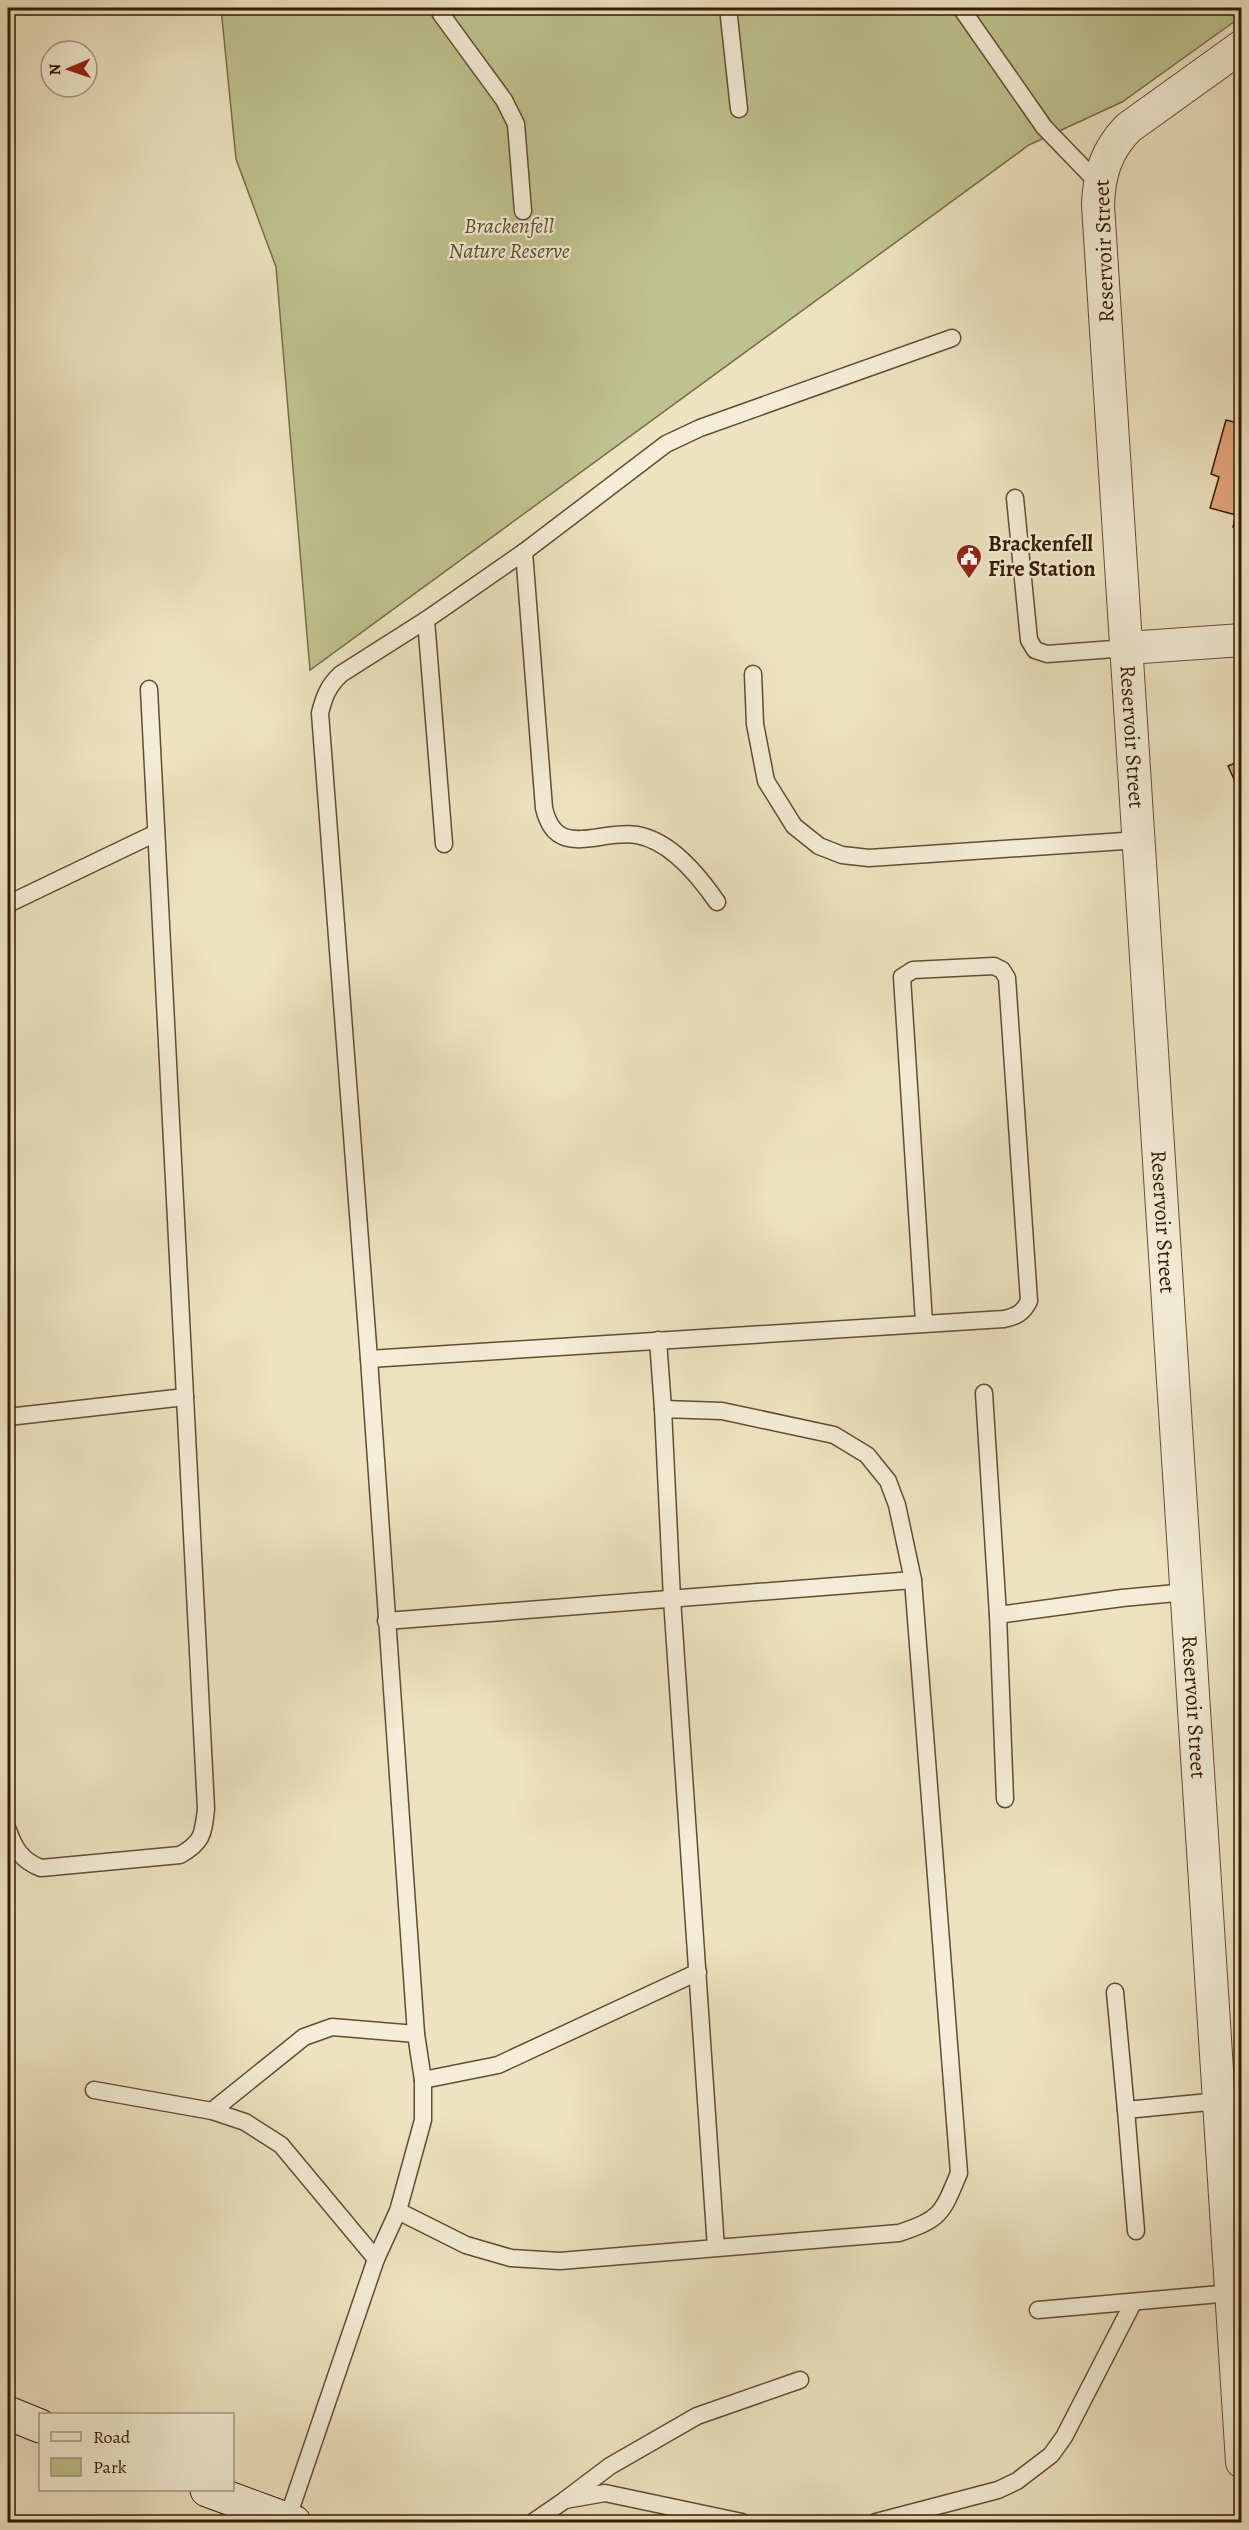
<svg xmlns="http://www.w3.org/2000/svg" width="1249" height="2530" font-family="Alegreya,serif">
<rect width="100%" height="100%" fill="#eee3c1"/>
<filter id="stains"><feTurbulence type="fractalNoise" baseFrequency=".00333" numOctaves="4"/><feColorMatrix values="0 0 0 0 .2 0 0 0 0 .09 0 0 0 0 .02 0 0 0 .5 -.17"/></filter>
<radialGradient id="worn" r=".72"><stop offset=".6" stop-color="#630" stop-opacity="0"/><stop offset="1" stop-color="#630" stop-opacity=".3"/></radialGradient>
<path fill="#bec28f" stroke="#796e48" stroke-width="1.5" d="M221 8H1241L1242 16 1122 102 1029 145 310 670 276 267 236 159Z"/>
<g fill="#e4a67c" stroke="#341b00" stroke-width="1.5">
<path d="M1226 420 1242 424V529L1233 527 1236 515 1210 508 1219 477 1211 474Z"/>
<path d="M1242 760V797L1228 766Z"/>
<path d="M1242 851V884H1238L1235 852Z"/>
<path d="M1239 1023H1242V1051H1241Z"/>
</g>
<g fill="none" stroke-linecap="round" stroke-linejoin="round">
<defs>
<g id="lane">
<path d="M438 8 441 14 504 100 516 124 523 211"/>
<path d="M728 8 739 109"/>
<path d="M961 8 1044 127 1099 184"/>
<path d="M1015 498 1029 640 1035 650 1047 654 1127 648"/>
<path d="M524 552 544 808C556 861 599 829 637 835 671 841 699 876 717 902"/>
<path d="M426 620 444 844"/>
<path d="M753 674 755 724 766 781 794 826 819 846 842 855 869 858 1139 840"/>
<path d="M8 904 156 833"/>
<path d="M658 1340 663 1409"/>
<path d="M369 1359 1004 1319C1017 1316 1023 1313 1029 1301L1007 978 1002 970 994 966 913 970 902 977 924 1322"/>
<path d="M984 1393 998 1615 1005 1799"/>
<path d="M8 1417 185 1397"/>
<path d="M998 1615 1122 1598 1187 1592"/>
<path d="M386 1621 913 1580"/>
<path d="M8 1830C14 1848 22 1861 41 1868L180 1855C203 1842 203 1834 206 1809L149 689"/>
<path d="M1115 1992 1126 2110"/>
<path d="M416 2034 369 1359 320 713C324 697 328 686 341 674L426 620 524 552 666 444 700 428 952 338"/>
<path d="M423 2080 498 2065 698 1972"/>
<path d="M94 2090 212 2111 245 2122 281 2145 376 2259"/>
<path d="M212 2111 304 2037 332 2027 416 2034 423 2080V2120L398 2211 376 2259 287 2520"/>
<path d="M398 2211 466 2245 511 2258 560 2261 899 2233C941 2219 942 2214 959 2173L913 1580 897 1505 888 1481 867 1455 834 1435 722 1411 663 1409 672 1599 716 2248"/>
<path d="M1136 2231 1126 2110 1219 2101"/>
<path d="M1038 2310 1231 2293"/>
<path d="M565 2500 610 2466 697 2416 800 2380"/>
<path d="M533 2522 565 2500 605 2493 742 2522"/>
<path d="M876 2522 998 2490 1017 2481 1051 2455 1064 2437 1133 2303"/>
</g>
<g id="street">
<path id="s1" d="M1242 46 1128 128C1106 151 1099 174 1098 205L1242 2462"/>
<path d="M1127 648 1242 640"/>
</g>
<g id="secondary">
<path d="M8 2413 40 2426"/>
<path d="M207 2490 294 2522"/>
</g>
</defs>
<use href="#lane" stroke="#624d30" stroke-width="19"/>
<use href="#street" stroke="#624d30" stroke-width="34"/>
<use href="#secondary" stroke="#341b00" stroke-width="35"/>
<use href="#lane" stroke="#f4edd7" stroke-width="16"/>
<use href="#street" stroke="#f4edd7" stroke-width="32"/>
<use href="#secondary" stroke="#f4edd7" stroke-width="33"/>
</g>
<defs>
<symbol id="civic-pin" viewBox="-11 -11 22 30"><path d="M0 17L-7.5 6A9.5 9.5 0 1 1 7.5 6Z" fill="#8f2418" stroke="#f4edd7"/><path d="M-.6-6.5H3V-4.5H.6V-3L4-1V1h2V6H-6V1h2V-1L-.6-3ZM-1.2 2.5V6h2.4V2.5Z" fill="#fff"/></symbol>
</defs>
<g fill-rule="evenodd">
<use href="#civic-pin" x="954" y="542" width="30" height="40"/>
</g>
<g text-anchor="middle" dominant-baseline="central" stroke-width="4.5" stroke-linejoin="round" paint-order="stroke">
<g font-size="22" font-style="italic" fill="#5d4d2b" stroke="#f4edd7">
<text x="509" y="226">Brackenfell<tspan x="509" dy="25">Nature Reserve</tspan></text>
</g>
<g font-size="22" fill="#341b00" stroke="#f4edd7">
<text transform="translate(1104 251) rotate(-92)">Reservoir Street</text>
<text stroke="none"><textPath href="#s1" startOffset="758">Reservoir Street</textPath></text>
<text stroke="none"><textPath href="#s1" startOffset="1244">Reservoir Street</textPath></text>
<text stroke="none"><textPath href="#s1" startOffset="1730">Reservoir Street</textPath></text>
</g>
<g font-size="22" font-weight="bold" fill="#341b00" stroke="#f4edd7" text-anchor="start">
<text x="988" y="544">Brackenfell<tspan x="988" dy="25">Fire Station</tspan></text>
</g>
</g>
<rect width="1249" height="2530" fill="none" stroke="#eee3c1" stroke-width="30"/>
<rect x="9" y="9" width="1231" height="2512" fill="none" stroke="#341b00" stroke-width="3"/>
<rect x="15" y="15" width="1219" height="2500" fill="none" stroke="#341b00" stroke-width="1.5"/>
<rect x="39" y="2413" width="195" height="78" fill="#f4edd7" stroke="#a79981" stroke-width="1.5"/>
<rect x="51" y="2432" width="30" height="9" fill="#f4edd7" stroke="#a79981" stroke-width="1.5"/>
<text x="93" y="2443" font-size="18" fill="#341b00">Road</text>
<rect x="51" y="2458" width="30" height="18" fill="#bec28f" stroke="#a79981" stroke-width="1.5"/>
<text x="93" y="2473" font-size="18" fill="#341b00">Park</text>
<g transform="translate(69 69) rotate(268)"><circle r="28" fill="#f4edd7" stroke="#a79981" stroke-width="1.5"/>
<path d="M0-4.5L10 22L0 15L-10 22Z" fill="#8f2418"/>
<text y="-9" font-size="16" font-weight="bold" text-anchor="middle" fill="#341b00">N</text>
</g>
<rect width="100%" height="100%" filter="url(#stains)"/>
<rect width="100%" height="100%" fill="url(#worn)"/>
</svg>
